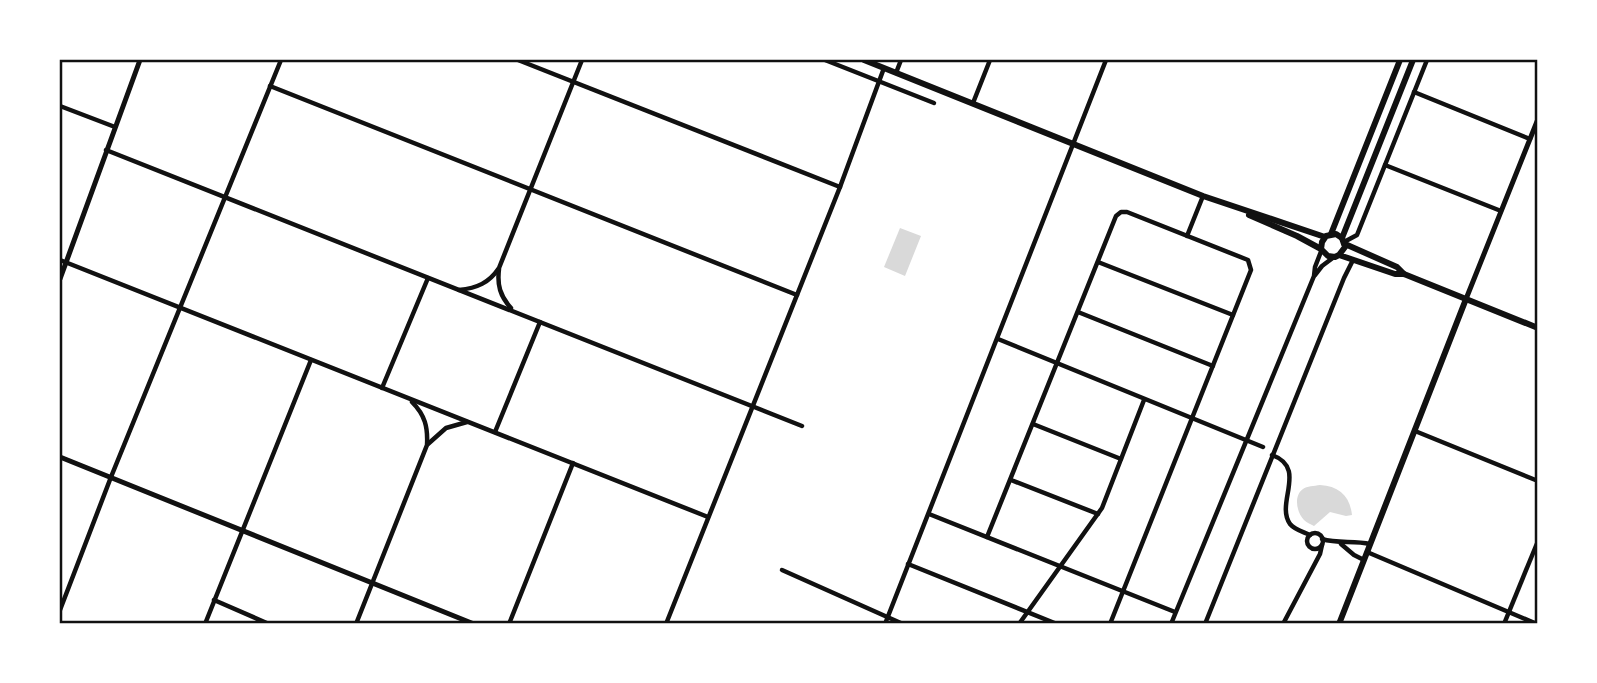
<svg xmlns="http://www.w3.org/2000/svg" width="1597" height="683" font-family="'Source Serif 4',serif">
<rect width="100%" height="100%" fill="#fff"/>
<g fill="#d9d9d9">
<path d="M900 228 921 236 905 276 884 267Z"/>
<path d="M1320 485C1339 486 1350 496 1352 515L1346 516 1330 512 1314 526C1311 524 1307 523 1304 520 1297 513 1293 496 1303 489 1307 486 1314 486 1320 485Z"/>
</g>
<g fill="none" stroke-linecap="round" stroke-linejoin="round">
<g stroke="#111" stroke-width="4.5">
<path d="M518 60 840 187"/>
<path d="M825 60 934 103"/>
<path d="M896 73 901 60"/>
<path d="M270 86 797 295"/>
<path d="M1414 92 1530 139"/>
<path d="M973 103 990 60"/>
<path d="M60 106 115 127"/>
<path d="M106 150 802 426"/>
<path d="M1385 165 1501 211"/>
<path d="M1187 236 1203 196"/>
<path d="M1344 242 1357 235 1427 60"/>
<path d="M60 260 708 517"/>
<path d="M1098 262 1233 315"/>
<path d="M499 269C497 285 500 296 511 308"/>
<path d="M1315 275 1322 266 1334 257"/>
<path d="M459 290C477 288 489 283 499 268L582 60"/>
<path d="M1078 312 1213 366"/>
<path d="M998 339 1263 447"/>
<path d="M382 388 428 278"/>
<path d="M1033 424 1121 459"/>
<path d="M1415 431 1538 481"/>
<path d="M495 432 540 322"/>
<path d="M428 444 446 428 467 422"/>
<path d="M1272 455C1308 468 1275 503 1290 524 1295 530 1304 532 1310 535"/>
<path d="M1011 480 1098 514"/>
<path d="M929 514 1175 612"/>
<circle cx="1315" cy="541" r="8"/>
<path d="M987 537 1116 216 1121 212H1127L1248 260 1251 270 1110 624"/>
<path d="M1322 539C1338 544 1354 540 1370 544"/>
<path d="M1341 544 1354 555 1364 560"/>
<path d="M1367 552 1537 624"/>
<path d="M908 564 1057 624"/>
<path d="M782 570 903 624"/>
<path d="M214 600 269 624"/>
<path d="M60 610 111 477 281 60"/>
<path d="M205 624 311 360"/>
<path d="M356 624 427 445C428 427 425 415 412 402"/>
<path d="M509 624 573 463"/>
<path d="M666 624 840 187 884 68"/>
<path d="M885 624 1106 60"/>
<path d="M1019 624 1102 508 1144 400"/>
<path d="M1171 624 1314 276 1315 267 1322 249"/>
<path d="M1205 624 1344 278 1353 260"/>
<path d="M1283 624 1320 554 1322 545"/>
<path d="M1504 624 1538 541"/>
</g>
<g stroke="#111" stroke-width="5">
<path d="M60 279 140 60"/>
<path d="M1466 299 1538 119"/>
<path d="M60 457 474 624"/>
</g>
<g stroke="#111" stroke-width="6">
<path d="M864 60 1203 196 1325 237"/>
<path d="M1249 215 1297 236 1321 249"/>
<path d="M1339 624 1466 299"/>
</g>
<g stroke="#111" stroke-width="6">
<path d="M1331 234 1400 60"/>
<path d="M1342 238 1413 60"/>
<path d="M1345 244 1397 267 1404 274"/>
<path d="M1339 255 1345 247 1342 238 1336 234 1326 236 1322 242 1321 249 1328 256 1335 257 1339 255 1395 274H1404L1538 328"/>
</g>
</g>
<rect width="1597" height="683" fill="none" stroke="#ffffff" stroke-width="122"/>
<rect x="61" y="61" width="1475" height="561" fill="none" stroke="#111" stroke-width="2.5"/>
</svg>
